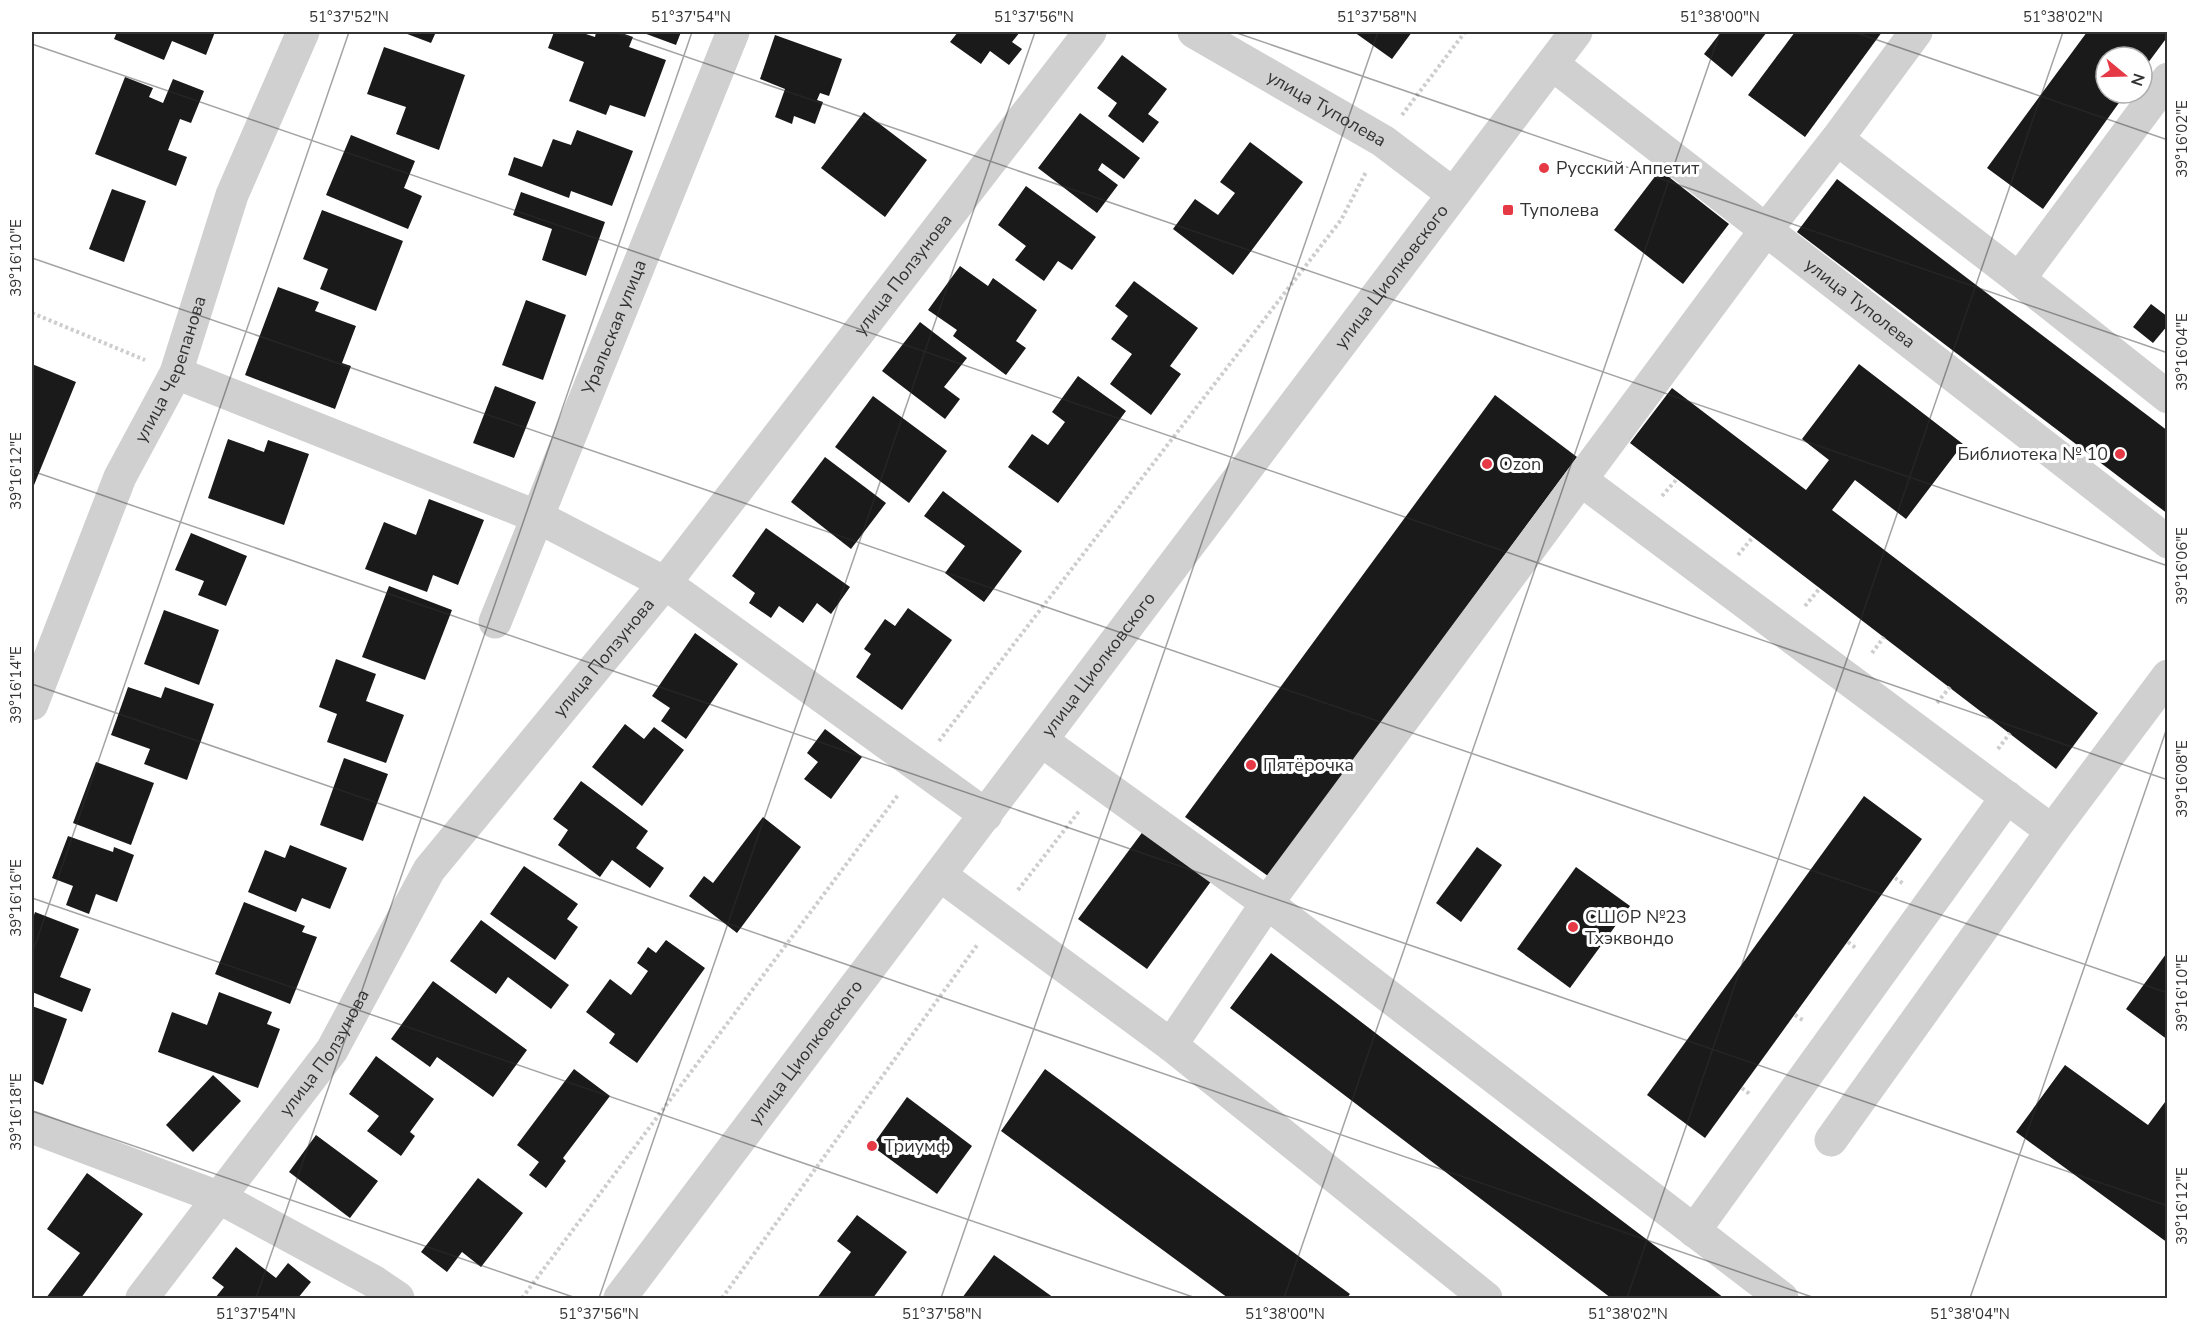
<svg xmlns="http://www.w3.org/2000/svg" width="2199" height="1330" font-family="'Nunito Sans',sans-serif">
<rect width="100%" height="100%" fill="#fff"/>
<g fill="#1a1a1a">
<path d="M117 32H215L206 55 172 41 164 60 114 39Z"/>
<path d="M402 32H436L431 43Z"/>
<path d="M554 32H580L595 37 596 32H619L633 37 629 47 666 60 645 117 610 105 606 115 569 101 584 62 548 48Z"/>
<path d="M641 32H681L676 45Z"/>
<path d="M958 32H1020L1012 42 1022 49 1009 65 990 51 981 64 950 42Z"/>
<path d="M1354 32H1412L1392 59Z"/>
<path d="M1721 32H1767L1732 77 1704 54Z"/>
<path d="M1795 32H1882L1805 137 1748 95Z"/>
<path d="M2087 32H2168V36L2142 71V57H2106V93H2126L2043 209 1987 168Z"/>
<path d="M775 35 842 59 829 96 820 93 817 100 823 102 815 124 794 116 792 124 775 117 785 89 760 79Z"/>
<path d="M384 47 465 75 439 150 396 134 406 107 367 94Z"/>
<path d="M1122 55 1167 89 1148 114 1159 122 1143 143 1108 116 1117 103 1097 88Z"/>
<path d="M125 77 153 88 149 97 163 103 173 79 204 91 191 123 180 119 168 150 187 157 176 186 95 154Z"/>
<path d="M864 112 927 160 885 217 821 168Z"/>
<path d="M1080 113 1140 158 1124 179 1102 163 1098 170 1118 185 1097 213 1038 168Z"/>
<path d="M577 130 633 151 612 206 571 191 569 198 508 175 514 157 542 167 553 139 571 145Z"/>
<path d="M351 135 415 161 404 188 422 196 408 229 326 195Z"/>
<path d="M1250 142 1303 182 1233 275 1173 229 1195 199 1218 215 1235 193 1220 182Z"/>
<path d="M1660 170 1729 224 1683 284 1614 230Z"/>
<path d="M1837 179 2168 431V514L1797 232Z"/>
<path d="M1026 186 1096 237 1072 270 1058 261 1044 281 1015 260 1026 246 998 225Z"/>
<path d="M112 189 146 201 124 262 89 249Z"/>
<path d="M521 192 605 222 586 276 542 260 552 229 513 215Z"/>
<path d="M322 210 403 241 376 311 320 289 328 269 303 259Z"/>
<path d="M960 266 988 286 993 278 1037 310 1016 341 1026 348 1006 375 953 336 957 330 928 310Z"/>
<path d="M1134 281 1198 328 1170 366 1181 374 1151 415 1110 384 1132 354 1111 339 1128 316 1115 306Z"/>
<path d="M278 287 319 302 315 311 356 326 342 363 351 366 335 409 245 375Z"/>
<path d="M526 300 566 315 543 380 502 365Z"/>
<path d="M2151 304 2168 317V325L2153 343 2133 327Z"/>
<path d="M920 322 967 358 944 387 960 399 945 419 882 371Z"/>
<path d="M32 364 76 382 32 490Z"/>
<path d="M1859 364 1963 444 1906 519 1855 480 1832 510 2098 713 2056 769 1630 443 1672 388 1806 490 1829 460 1802 439Z"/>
<path d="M1078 376 1126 411 1058 503 1008 467 1032 434 1048 445 1065 422 1052 412Z"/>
<path d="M495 386 536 402 514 458 473 443Z"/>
<path d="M1495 395 1577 457 1268 876 1185 817Z"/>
<path d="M873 396 947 451 909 503 835 447Z"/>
<path d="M228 439 264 452 268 440 309 454 284 525 208 498Z"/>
<path d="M825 457 886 503 851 549 791 502Z"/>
<path d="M943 491 1022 551 984 602 945 573 965 546 924 516Z"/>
<path d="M429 499 484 520 458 585 433 575 427 592 365 569 384 522 416 535Z"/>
<path d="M766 528 850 587 831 614 817 603 803 623 779 606 771 618 749 603 755 593 732 576Z"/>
<path d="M191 533 247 556 226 606 198 595 204 581 175 570Z"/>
<path d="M389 586 452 610 425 680 362 657Z"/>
<path d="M908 608 952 640 902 710 856 677 871 654 864 649 885 619 895 626Z"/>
<path d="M164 610 219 630 199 685 144 664Z"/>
<path d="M695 633 738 664 686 739 661 721 670 708 652 696Z"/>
<path d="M336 659 376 674 366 701 404 715 386 763 327 742 337 714 319 707Z"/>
<path d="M128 687 161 698 165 687 214 704 187 780 144 764 150 749 111 735Z"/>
<path d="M625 724 644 739 654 727 684 750 642 806 592 767Z"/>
<path d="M825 729 862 757 831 799 804 779 818 762 807 753Z"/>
<path d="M344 758 388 774 363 841 320 825Z"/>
<path d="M96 762 154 783 131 845 73 823Z"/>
<path d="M581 781 648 831 636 848 664 868 650 888 612 860 600 877 558 845 568 830 553 819Z"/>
<path d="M1864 796 1922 839 1705 1138 1647 1095Z"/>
<path d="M763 817 801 847 737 933 689 896 704 876 713 883Z"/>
<path d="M1144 830 1212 880 1147 969 1078 919Z"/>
<path d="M68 836 113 852 114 847 134 855 117 902 96 894 89 914 66 905 73 886 52 878Z"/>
<path d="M290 845 347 868 330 909 302 898 296 912 248 892 265 850 285 858Z"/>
<path d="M1477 847 1502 865 1461 922 1436 903Z"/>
<path d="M524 866 578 904 567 919 578 927 555 960 490 914Z"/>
<path d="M1576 867 1630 906 1570 988 1517 949Z"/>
<path d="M244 902 305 926 302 932 317 937 290 1004 215 974Z"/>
<path d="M35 912 79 929 60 977 91 989 82 1012 32 992V921Z"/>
<path d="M481 920 569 985 551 1009 508 977 496 994 450 961Z"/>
<path d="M666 940 705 968 637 1063 609 1043 615 1034 586 1012 610 979 631 995 648 971 637 963 648 947 656 953Z"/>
<path d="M1271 953 1522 1145 1724 1298H1611L1230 1008Z"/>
<path d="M2166 954 2168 955V1040L2126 1009Z"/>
<path d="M433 981 527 1050 493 1097 437 1057 430 1067 391 1039Z"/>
<path d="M219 992 272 1012 267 1024 280 1029 258 1088 158 1052 172 1012 207 1025Z"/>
<path d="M32 1006 67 1019 43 1085 32 1080Z"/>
<path d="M376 1056 434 1099 410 1132 415 1136 401 1156 367 1131 379 1116 349 1094Z"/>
<path d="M2065 1065 2148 1125 2168 1098V1243L2016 1132Z"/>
<path d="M574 1069 610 1096 563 1158 566 1161 546 1188 529 1175 539 1162 517 1145Z"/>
<path d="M1045 1069 1350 1294 1347 1298H1228L1001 1131Z"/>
<path d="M213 1075 241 1101 193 1152 166 1125Z"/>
<path d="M907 1097 972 1146 937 1194 872 1146Z"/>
<path d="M316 1135 378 1181 350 1218 289 1172Z"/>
<path d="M87 1173 143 1214 81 1298H46L80 1253 47 1229Z"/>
<path d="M478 1178 523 1213 481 1267 462 1252 447 1272 421 1252Z"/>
<path d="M857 1215 907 1252 873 1298H817L851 1252 837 1241Z"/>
<path d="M236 1247 276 1278 288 1263 311 1282 298 1298H215L224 1287 212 1278Z"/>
<path d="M994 1255 1054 1298H962Z"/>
</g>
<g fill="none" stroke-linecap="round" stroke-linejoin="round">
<g stroke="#cdcdcd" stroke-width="4" stroke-dasharray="3 3" stroke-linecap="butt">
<path d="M1402 115 1465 32"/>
<path d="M32 313 145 360"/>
<path d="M1662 496 1677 479"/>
<path d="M1738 555 1753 537"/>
<path d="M1805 606 1820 588"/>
<path d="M1872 653 1884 637"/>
<path d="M1937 703 1950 687"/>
<path d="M939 741 1341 220 1366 172"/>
<path d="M1998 749 2010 733"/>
<path d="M1895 878 1904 884"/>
<path d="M1018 890 1080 810"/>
<path d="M1848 942 1857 949"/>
<path d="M1795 1015 1804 1021"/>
<path d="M1742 1088 1751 1095"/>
<path d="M522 1298 898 795"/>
<path d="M722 1298 978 944"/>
</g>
<g stroke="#d0d0d0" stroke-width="33">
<path id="s1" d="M1194 32 1383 141 1453 194"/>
<path d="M1916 32 1837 139 2019 279 2168 79"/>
<path id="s2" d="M1552 64 2168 542"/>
<path d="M2019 279 2168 397"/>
<path d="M176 373 538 517 665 583 986 815"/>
<path d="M1581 480 2052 831"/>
<path id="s3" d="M495 622 733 32"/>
<path id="s4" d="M32 704 120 477 176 373 232 195 303 32"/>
<path d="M1042 741 1267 903 1782 1298"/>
<path d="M940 875 1171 1045 1486 1298"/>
<path d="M1171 1045 1267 903 1765 231 1837 139"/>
<path d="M32 1127 220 1198 373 1281 398 1298"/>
<path d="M1831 1140 2052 831 2168 676"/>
<path d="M1694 1231 2007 797"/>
<path id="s5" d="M142 1298 332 1050 429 870 665 583 1090 32"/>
<path id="s6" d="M620 1298 1576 32"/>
</g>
</g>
<path fill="none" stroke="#333" stroke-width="1.5" stroke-opacity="0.45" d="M614 32 2168 566M1234 32 2168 353M1854 32 2168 140M32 44 2168 780M32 258 2168 993M32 471 2168 1206M32 684 1815 1298M32 898 1196 1298M32 954 349 32M32 1111 576 1298M256 1298 692 32M599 1298 1035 32M941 1298 1378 32M1284 1298 1720 32M1627 1298 2063 32M1970 1298 2168 725"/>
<g fill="#e63946" stroke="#fff" stroke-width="2">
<circle cx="1544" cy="168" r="6"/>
<rect x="1502" y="204" width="12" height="12" rx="3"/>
<circle cx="2120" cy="454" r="6"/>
<circle cx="1487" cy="464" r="6"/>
<circle cx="1251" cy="765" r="6"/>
<circle cx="1573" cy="927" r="6"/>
<circle cx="872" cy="1146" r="6"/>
</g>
<g text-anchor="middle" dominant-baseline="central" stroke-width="6" stroke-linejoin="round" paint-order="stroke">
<g font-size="18" fill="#333" stroke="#fff">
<text stroke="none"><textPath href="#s1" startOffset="153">улица Туполева</textPath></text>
<text stroke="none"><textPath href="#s5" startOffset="1278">улица Ползунова</textPath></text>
<text stroke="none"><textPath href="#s6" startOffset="1280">улица Циолковского</textPath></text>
<text stroke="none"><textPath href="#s2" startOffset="390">улица Туполева</textPath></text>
<text stroke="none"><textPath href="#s3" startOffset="318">Уральская улица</textPath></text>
<text stroke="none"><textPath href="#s4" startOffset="363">улица Черепанова</textPath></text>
<text stroke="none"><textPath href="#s5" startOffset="792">улица Ползунова</textPath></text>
<text stroke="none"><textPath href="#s6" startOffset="794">улица Циолковского</textPath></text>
<text stroke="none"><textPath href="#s5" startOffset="306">улица Ползунова</textPath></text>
<text stroke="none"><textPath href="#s6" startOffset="308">улица Циолковского</textPath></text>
</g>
<g font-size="18" fill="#333" stroke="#fff" text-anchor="start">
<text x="1556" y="168">Русский Аппетит</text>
<text x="1520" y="210">Туполева</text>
<text x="2108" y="454" text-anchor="end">Библиотека № 10</text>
<text x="1499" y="464">Ozon</text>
<text x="1263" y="765">Пятёрочка</text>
<text x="1585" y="917">СШОР №23<tspan x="1585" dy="21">Тхэквондо</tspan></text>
<text x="884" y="1146">Триумф</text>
</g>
</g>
<rect width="2199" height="1330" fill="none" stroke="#ffffff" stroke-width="66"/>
<g transform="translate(2124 75) rotate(109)"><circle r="28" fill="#ffffff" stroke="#adadad" stroke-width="1.5"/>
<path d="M0-4.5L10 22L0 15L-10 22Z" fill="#e63946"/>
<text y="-9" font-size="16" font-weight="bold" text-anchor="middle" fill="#333333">N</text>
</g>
<rect x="33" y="33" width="2133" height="1264" fill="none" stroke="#333" stroke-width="2"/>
<g font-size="15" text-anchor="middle" fill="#333">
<text x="349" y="22">51°37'52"N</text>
<text x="691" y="22">51°37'54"N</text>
<text x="1034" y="22">51°37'56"N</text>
<text x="1377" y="22">51°37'58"N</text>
<text x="1720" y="22">51°38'00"N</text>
<text x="2063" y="22">51°38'02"N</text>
<text transform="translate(2182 139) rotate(-90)" y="5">39°16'02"E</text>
<text transform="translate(16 258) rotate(-90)" y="5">39°16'10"E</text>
<text transform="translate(2182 352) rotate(-90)" y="5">39°16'04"E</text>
<text transform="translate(16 471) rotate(-90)" y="5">39°16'12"E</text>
<text transform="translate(2182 566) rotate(-90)" y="5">39°16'06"E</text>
<text transform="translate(16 685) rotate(-90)" y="5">39°16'14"E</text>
<text transform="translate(2182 779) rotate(-90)" y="5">39°16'08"E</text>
<text transform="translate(16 898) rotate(-90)" y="5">39°16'16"E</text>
<text transform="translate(2182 993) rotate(-90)" y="5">39°16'10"E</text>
<text transform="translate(16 1112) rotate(-90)" y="5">39°16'18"E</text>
<text transform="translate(2182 1206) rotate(-90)" y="5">39°16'12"E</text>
<text x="256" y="1319">51°37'54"N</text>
<text x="599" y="1319">51°37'56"N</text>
<text x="942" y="1319">51°37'58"N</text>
<text x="1285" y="1319">51°38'00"N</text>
<text x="1628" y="1319">51°38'02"N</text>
<text x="1970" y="1319">51°38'04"N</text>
</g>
</svg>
